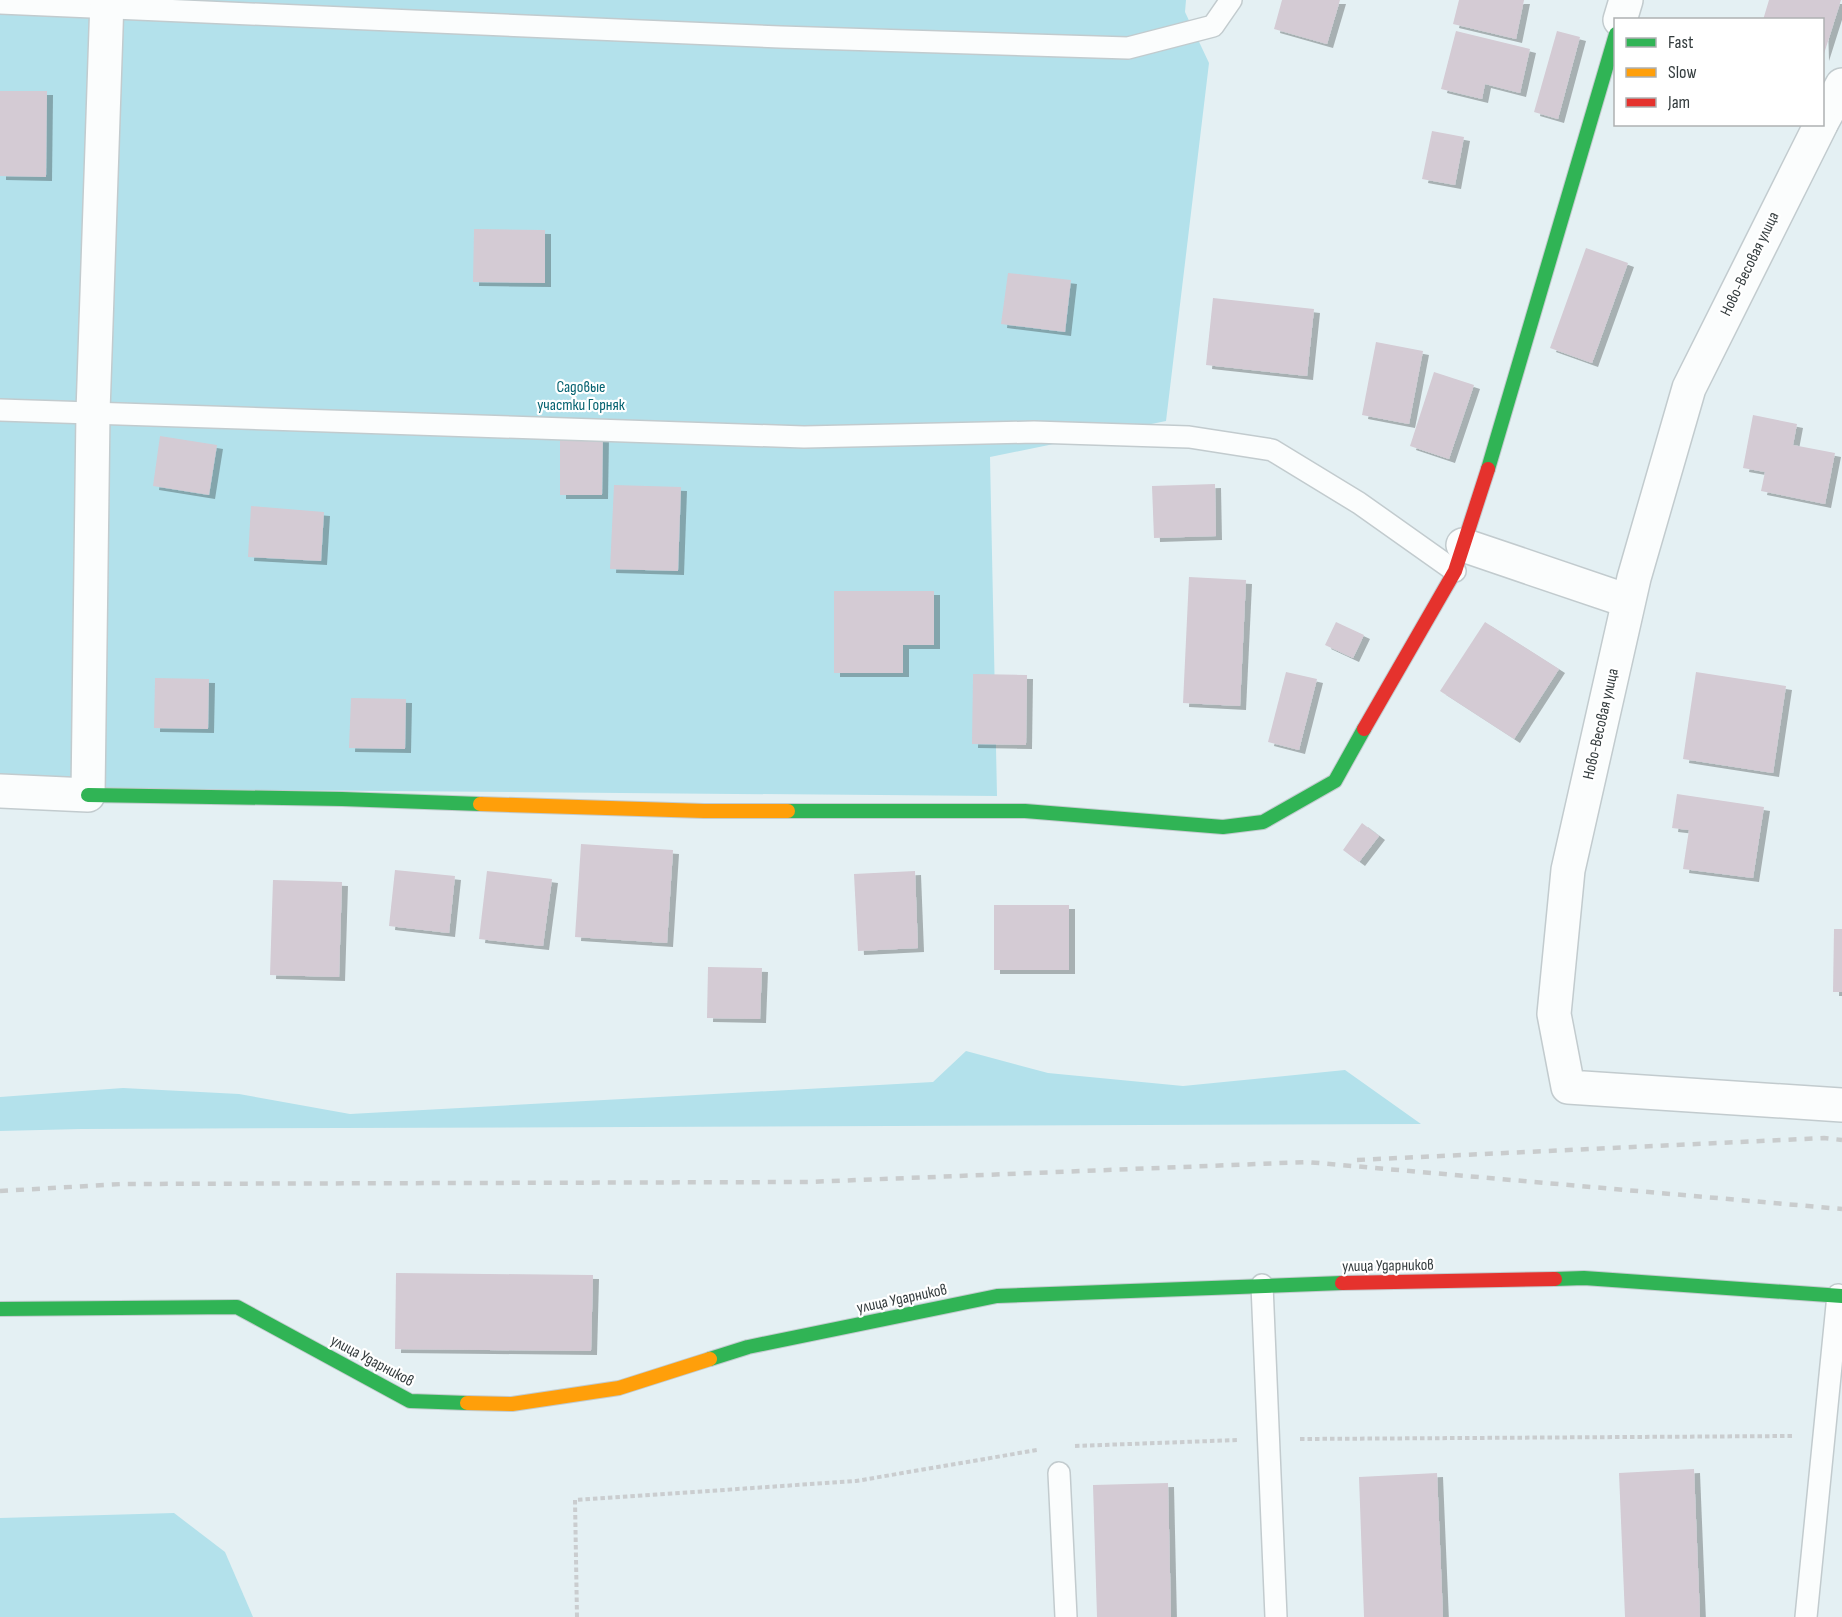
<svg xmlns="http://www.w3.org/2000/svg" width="1842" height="1617" font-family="'Sofia Sans Condensed',sans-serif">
<defs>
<filter id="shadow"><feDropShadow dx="6" dy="4" stdDeviation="0" flood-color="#0004"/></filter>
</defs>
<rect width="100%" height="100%" fill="#e4f0f3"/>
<g fill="#b3e1eb">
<path d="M0 0H1186L1185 12 1209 63 1166 421 990 457 997 796 0 788Z"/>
<path d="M966 1051 1048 1073 1183 1086 1345 1070 1421 1124 81 1129 0 1131V1097L123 1088 239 1094 350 1114 933 1082Z"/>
<path d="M174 1513 225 1552 253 1617H0V1518Z"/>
</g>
<g fill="#d4cbd4" filter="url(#shadow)">
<path d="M1282 0H1340L1327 44 1274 29Z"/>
<path d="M1459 0H1524L1516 39 1453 24Z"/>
<path d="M1769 0H1841L1823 57 1822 20H1763Z"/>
<path d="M1456 31 1530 49 1520 93 1485 84 1482 99 1441 89Z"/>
<path d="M1557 31 1580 37 1558 119 1534 112Z"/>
<path d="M0 91H47L46 177 0 176Z"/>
<path d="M1432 131 1464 137 1455 185 1422 179Z"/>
<path d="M474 229 545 230V283L473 282Z"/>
<path d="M1586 248 1628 263 1592 363 1550 348Z"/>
<path d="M1008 273 1071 280 1065 332 1001 324Z"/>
<path d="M1213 298 1314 309 1307 376 1206 365Z"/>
<path d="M1376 342 1423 351 1409 424 1362 415Z"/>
<path d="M1434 372 1474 385 1449 459 1410 446Z"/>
<path d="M1753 415 1797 424 1793 445 1835 453 1825 504 1761 491 1765 472 1743 468Z"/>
<path d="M560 433H603L602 495H560Z"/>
<path d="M160 436 217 445 209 495 153 486Z"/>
<path d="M1215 484 1216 536 1154 538 1152 486Z"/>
<path d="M614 485 681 487 678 571 610 569Z"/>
<path d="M251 506 324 512 321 561 248 557Z"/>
<path d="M1189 577 1246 580 1240 706 1183 703Z"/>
<path d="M834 591H934V645H903V673H834Z"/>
<path d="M1336 622 1364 635 1353 658 1325 645Z"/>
<path d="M1485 622 1559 669 1514 739 1440 691Z"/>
<path d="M1286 672 1317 679 1299 750 1268 742Z"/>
<path d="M1696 672 1786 686 1773 773 1683 759Z"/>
<path d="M973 674 1027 675 1026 745 972 744Z"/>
<path d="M155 678 209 679 208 729 154 728Z"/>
<path d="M351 698 406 699 405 749 349 748Z"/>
<path d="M1677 794 1764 807 1753 878 1683 869 1689 830 1672 828Z"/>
<path d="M1362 823 1379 836 1359 862 1343 850Z"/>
<path d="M581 844 673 850 667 943 575 937Z"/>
<path d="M395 870 455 876 449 933 389 926Z"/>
<path d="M487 871 552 879 543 946 479 939Z"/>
<path d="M915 871 918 948 858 951 854 874Z"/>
<path d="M273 880 342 882 339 977 270 975Z"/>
<rect x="994" y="905" width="75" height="65"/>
<path d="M1834 929H1842V992H1833Z"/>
<path d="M708 967 762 968 760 1019 707 1018Z"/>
<path d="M396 1273 593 1275 591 1351 395 1349Z"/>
<path d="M1694 1469 1700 1617H1625L1619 1473Z"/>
<path d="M1437 1473 1443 1617H1364L1359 1477Z"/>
<path d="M1168 1483 1171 1617H1097L1093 1485Z"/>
</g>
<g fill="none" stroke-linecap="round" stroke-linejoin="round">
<defs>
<g id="lane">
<path d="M0 3 780 37 1128 48 1213 26 1231 0"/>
<path d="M0 410 804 437 1034 432 1189 437 1272 450 1359 503 1455 571"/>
<path d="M1262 1285 1276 1617"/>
<path d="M1059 1473 1066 1617"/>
<path d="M1806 1617 1838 1295"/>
</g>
<g id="street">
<path d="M1620 20 1626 0"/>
<path d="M1822 122 1842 85"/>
<path d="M1821 124 1689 388 1634 578 1568 870 1554 1014 1568 1087 1842 1105"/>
<path d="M1463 545 1628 601"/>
<path d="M0 791 88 795 93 412 107 0"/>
</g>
<g id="fast">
<path d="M1488 469 1616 34"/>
<path d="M88 795 342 799 480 804"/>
<path d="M788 811H1025L1223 827 1263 822 1335 781 1364 729"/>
<path d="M1555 1279 1584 1278 1842 1296"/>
<path d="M0 1309 237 1307 410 1401 467 1403"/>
<path d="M710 1359 748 1347 997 1296 1342 1283"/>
</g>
<g id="slow">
<path d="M480 804 704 811H788"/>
<path d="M467 1403 512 1404 619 1388 710 1359"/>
</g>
<g id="jam">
<path d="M1364 729 1455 571 1488 469"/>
<path d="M1342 1283 1555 1279"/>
</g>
</defs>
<use href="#lane" stroke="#c2cbce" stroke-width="24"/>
<use href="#street" stroke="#c2cbce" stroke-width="36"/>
<use href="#fast" stroke="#c2cbce" stroke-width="16"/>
<use href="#slow" stroke="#c2cbce" stroke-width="16"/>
<use href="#jam" stroke="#c2cbce" stroke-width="16"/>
<g stroke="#cacdcf" stroke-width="4" stroke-dasharray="4.5 3" stroke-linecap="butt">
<path d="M1300 1439 1793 1436"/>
<path d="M1075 1446 1238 1440"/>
<path d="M577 1617 575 1500 856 1481 1037 1450"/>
</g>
<use href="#lane" stroke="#fbfdfd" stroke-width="21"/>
<use href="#street" stroke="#fbfdfd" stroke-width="33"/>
<use href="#fast" stroke="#30b455" stroke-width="14"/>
<use href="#slow" stroke="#ff9f0a" stroke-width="14"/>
<use href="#jam" stroke="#e5322d" stroke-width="14"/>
<g stroke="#c9cccd" stroke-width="4.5" stroke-dasharray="8 8" stroke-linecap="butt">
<path d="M1357 1160 1824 1138 1842 1140"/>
<path d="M0 1191 122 1184 808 1182 1307 1162 1842 1209"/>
</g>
</g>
<g text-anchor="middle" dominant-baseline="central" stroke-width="4.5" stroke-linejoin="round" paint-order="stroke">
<g font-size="16" fill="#343c3e" stroke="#fff">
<text transform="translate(1750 264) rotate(-64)">Ново-Весовая улица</text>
<text transform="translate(1601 724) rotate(-77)">Ново-Весовая улица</text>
<text transform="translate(1388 1266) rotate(-1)">улица Ударников</text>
<text transform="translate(902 1299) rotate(-12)">улица Ударников</text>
<text transform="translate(372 1361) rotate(28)">улица Ударников</text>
</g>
<g font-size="16" fill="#066371" stroke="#fff">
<text x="581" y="387">Садовые<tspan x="581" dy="18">участки Горняк</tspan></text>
</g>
</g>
<rect x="1614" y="18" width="210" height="108" fill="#ffffff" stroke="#aeb1b2" stroke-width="1.5"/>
<rect x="1626" y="38" width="30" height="9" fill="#30b455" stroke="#aeb1b2" stroke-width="1.5"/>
<text x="1668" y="48" font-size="18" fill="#343c3e">Fast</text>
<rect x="1626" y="68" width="30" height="9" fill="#ff9f0a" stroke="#aeb1b2" stroke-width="1.5"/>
<text x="1668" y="78" font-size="18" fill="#343c3e">Slow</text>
<rect x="1626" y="98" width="30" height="9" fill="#e5322d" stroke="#aeb1b2" stroke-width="1.5"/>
<text x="1668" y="108" font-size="18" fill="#343c3e">Jam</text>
</svg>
